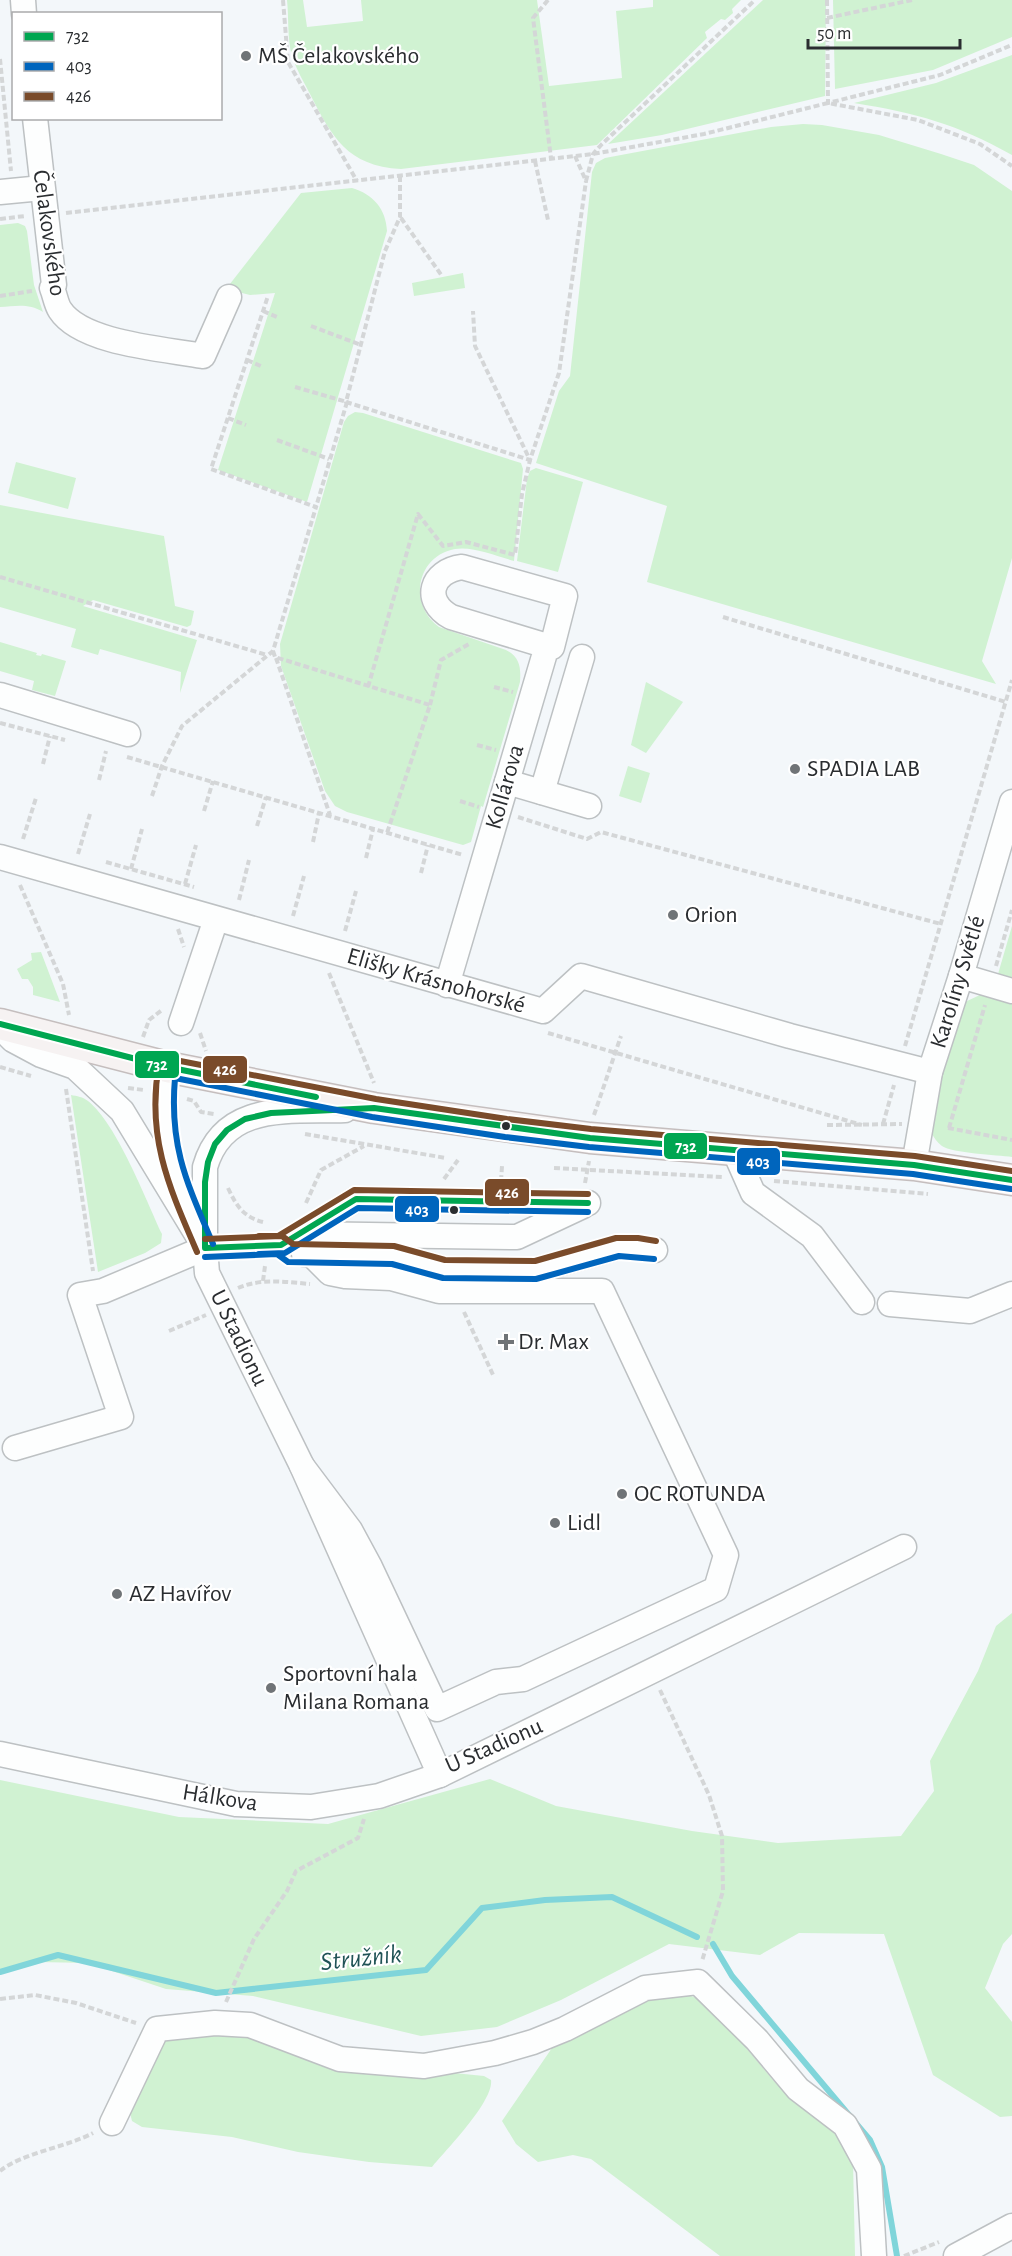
<svg xmlns="http://www.w3.org/2000/svg" width="1012" height="2256" font-family="'Alegreya Sans',sans-serif">
<rect width="100%" height="100%" fill="#f3f7fa"/>
<g fill="#d0f2d2">
<path d="M287 0H303L307 27 363 21 361 0H537L549 86 622 78 616 11 653 7V0H741L732 9 733 13 725 20 721 19 705 32 707 38 597 145 401 169C347 166 332 137 310 94 304 82 296 69 292 56 287 39 289 18 287 0Z"/>
<path d="M763 0H826L825 96 662 135 608 144Z"/>
<path d="M833 0H1012V37L933 70 835 89Z"/>
<path d="M1012 55V155C957 124 916 113 854 103L936 83Z"/>
<path d="M803 124 822 125 879 135 941 154 974 165 1012 191V558L982 661 996 684 647 582 667 506 536 463 559 391 570 376 592 172 596 163 605 158 771 127Z"/>
<path d="M352 188C373 194 386 209 387 231L307 502 218 470 275 293 250 295 226 289 301 193Z"/>
<path d="M18 223 25 226 27 231 34 285 43 312C29 303 16 306 0 307V225Z"/>
<path d="M463 273 465 288 414 296 412 283Z"/>
<path d="M355 412 363 413 521 463 523 469 514 561C496 556 473 546 455 549 416 556 408 605 439 627L506 650C520 657 521 668 520 682L483 807 481 806 471 842 463 845 347 812 335 806 325 791 281 666 280 644 344 422 348 416Z"/>
<path d="M16 462 76 478 68 509 8 493Z"/>
<path d="M536 468 583 482 558 572 517 561 527 479 530 471Z"/>
<path d="M0 505 164 536 175 606 194 611 191 625 187 627 93 600 83 606 197 640 180 693 181 672 100 649 98 655 71 647 76 629 0 607Z"/>
<path d="M0 642 37 653 36 655 41 656 42 654 66 661 55 696 32 690 34 681 0 671Z"/>
<path d="M646 682 683 702 646 753 631 745Z"/>
<path d="M628 766 650 773 641 803 619 796Z"/>
<path d="M1012 926V978L998 974Z"/>
<path d="M41 952 60 1002 33 995V987L28 979H22L17 969 32 960 31 953Z"/>
<path d="M982 994 1012 998V1157C997 1155 952 1153 942 1146 932 1138 929 1128 927 1117L965 1002Z"/>
<path d="M71 1095C77 1096 83 1097 88 1101 117 1124 146 1200 162 1234L161 1243 145 1253 98 1272Z"/>
<path d="M1012 1613V1934L1003 1944 985 1988 1012 2022V2116L1000 2117 933 2075 884 1934 799 1933 760 1955 669 1944 561 2000 497 2027 421 2036 253 1996 166 1989 88 1963 37 1962 0 1971V1780L179 1817 328 1824 490 1779 556 1806 692 1831 778 1843 901 1836 934 1791 930 1761 978 1671 996 1626Z"/>
<path d="M677 1991 702 2000 725 2022 773 2080 842 2140 853 2161 855 2256H720L591 2159 573 2155 538 2162 516 2144 502 2121 554 2045 655 1993Z"/>
<path d="M171 2032 238 2033 400 2072 454 2073 484 2076 491 2080C494 2101 446 2150 432 2167L369 2162 298 2152 232 2137 142 2127 132 2121 130 2113 162 2041Z"/>
</g>
<g fill="none" stroke-linecap="round" stroke-linejoin="round">
<g stroke="#80d5da" stroke-width="6">
<path d="M713 1944 732 1976 870 2140 882 2167 897 2256"/>
<path d="M0 1972 58 1955 216 1993 426 1970 482 1908 545 1900 612 1897 697 1937"/>
</g>
<defs>
<g id="minor">
<path d="M23 0 24 14"/>
<path d="M35 118 54 285 52 288C55 295 56 304 60 310 82 344 166 349 203 356L229 297"/>
<path d="M0 192 42 188"/>
<path d="M0 695 128 734"/>
<path d="M507 782 589 806"/>
<path d="M542 792 582 657"/>
<path d="M0 857 543 1011 581 976 790 1036 930 1072"/>
<path d="M961 976 1012 991"/>
<path d="M447 985 547 646 552 647 565 596 462 567C431 571 422 601 451 617L547 646"/>
<path d="M181 1023 216 919"/>
<path d="M0 1027 13 1040 41 1055 75 1067 122 1111 204 1246"/>
<path d="M167 1067C163 1109 164 1150 180 1189"/>
<path d="M345 1110C290 1112 224 1101 205 1167V1248L207 1273 302 1466 440 1775"/>
<path d="M734 1150 753 1193 812 1236 862 1302"/>
<path d="M914 1165 930 1072 961 976 1012 802"/>
<path d="M298 1234 517 1237 583 1206"/>
<path d="M304 1254 393 1255 444 1269 536 1270 618 1247H637L655 1250"/>
<path d="M890 1304 970 1311 1012 1294"/>
<path d="M15 1448 121 1417 80 1295 103 1291 205 1248 281 1245 356 1199 588 1203"/>
<path d="M302 1466 350 1530 370 1567 437 1709 496 1682 523 1679 716 1589 726 1555 602 1291H439L391 1278 345 1276 330 1273 311 1254"/>
<path d="M0 1754 236 1804 311 1807 379 1796 440 1775 904 1547"/>
<path d="M112 2123 157 2029 215 2023 250 2025 340 2059 424 2066 495 2053 533 2042 565 2029 645 1988 698 1982 757 2040 798 2089 845 2125 869 2169 874 2256"/>
<path d="M956 2256 1012 2226"/>
</g>
<path id="major" d="M0 1024 167 1067 374 1108 590 1138 914 1165 1012 1180"/>
</defs>
<use href="#minor" stroke="#bdc1c3" stroke-width="27"/>
<use href="#major" stroke="#c5bebe" stroke-width="33"/>
<g stroke="#d4d6d7" stroke-width="4" stroke-dasharray="6 3" stroke-linecap="butt">
<path d="M283 0 288 62 357 181"/>
<path d="M548 0 533 18 551 158"/>
<path d="M827 0 828 103 940 75 1012 45"/>
<path d="M827 18 912 0"/>
<path d="M0 59 11 171"/>
<path d="M575 156 586 181 593 154 602 144 755 0"/>
<path d="M535 161 548 220"/>
<path d="M400 176V217L385 251 346 402 530 460 559 373 586 181"/>
<path d="M66 213 593 154 704 134 828 103 918 120 980 144 1012 166"/>
<path d="M401 218 442 276"/>
<path d="M0 219 25 216"/>
<path d="M0 296 32 291"/>
<path d="M263 311 277 317"/>
<path d="M311 326 361 345"/>
<path d="M247 360 263 367"/>
<path d="M295 387 347 402 316 507"/>
<path d="M228 418 246 425"/>
<path d="M277 440 329 459"/>
<path d="M0 577 267 655"/>
<path d="M723 617 1006 702"/>
<path d="M273 651 275 657 430 705 387 833"/>
<path d="M276 658 330 815"/>
<path d="M368 687 418 514 443 546 466 542 515 555 522 494 530 460 475 346 473 311"/>
<path d="M494 687 513 692"/>
<path d="M430 705 441 660 469 644"/>
<path d="M0 723 65 740"/>
<path d="M477 745 496 750"/>
<path d="M127 757 463 855"/>
<path d="M43 764 50 736"/>
<path d="M99 780 106 751"/>
<path d="M152 796 162 766 182 726 273 651 316 507 211 469 268 296"/>
<path d="M460 801 479 807"/>
<path d="M204 811 213 781"/>
<path d="M518 817 587 839 601 832 941 924"/>
<path d="M257 826 266 797"/>
<path d="M23 839 36 798"/>
<path d="M313 842 319 813"/>
<path d="M78 854 90 814"/>
<path d="M366 858 373 829"/>
<path d="M106 862 194 887"/>
<path d="M131 869 142 829"/>
<path d="M421 873 428 845"/>
<path d="M185 884 196 845"/>
<path d="M20 885 63 984 69 1015"/>
<path d="M239 900 249 860"/>
<path d="M293 916 304 876"/>
<path d="M178 929 184 947"/>
<path d="M345 931 356 891"/>
<path d="M996 966 1012 910"/>
<path d="M329 973 374 1083"/>
<path d="M200 1033 206 1051"/>
<path d="M548 1033 862 1125"/>
<path d="M143 1037 149 1020 162 1010"/>
<path d="M905 1046 1012 680"/>
<path d="M0 1067 31 1076"/>
<path d="M128 1088 144 1090"/>
<path d="M66 1089 93 1271"/>
<path d="M187 1099 194 1101 201 1112 214 1114"/>
<path d="M594 1115 621 1036"/>
<path d="M883 1124 894 1085"/>
<path d="M827 1125 902 1124"/>
<path d="M948 1128 1012 1140"/>
<path d="M949 1128 985 1005"/>
<path d="M305 1134 446 1158"/>
<path d="M554 1168 722 1177"/>
<path d="M444 1179 458 1160"/>
<path d="M501 1181 502 1166"/>
<path d="M774 1181 928 1194"/>
<path d="M585 1183 589 1161"/>
<path d="M228 1188C236 1205 243 1217 263 1222"/>
<path d="M306 1203 321 1170 364 1146"/>
<path d="M263 1281 265 1266"/>
<path d="M238 1288C261 1278 286 1282 310 1284"/>
<path d="M464 1312 494 1377"/>
<path d="M169 1331 206 1315"/>
<path d="M660 1690 709 1795 722 1836 723 1891 702 1961"/>
<path d="M0 1999 35 1995 76 2003 136 2023"/>
<path d="M226 2002 254 1939 287 1891 296 1871 358 1838 364 1819"/>
<path d="M0 2171C22 2153 67 2147 93 2133"/>
<path d="M904 2256 939 2242"/>
</g>
<use href="#minor" stroke="#fdfefe" stroke-width="24"/>
<use href="#major" stroke="#f6f2f2" stroke-width="30"/>
<defs>
<g id="bus-1">
<path d="M0 1024 167 1067 316 1097"/>
<path d="M588 1203 356 1199 281 1245 205 1248V1182L208 1162 215 1144 227 1130 245 1119 271 1113 374 1108 590 1138 914 1165 1012 1180"/>
</g>
<g id="bus-2">
<path d="M213 1244C187 1183 169 1147 175 1078L372 1117 505 1137 589 1147 913 1174 1011 1189"/>
<path d="M259 1254 285 1253 358 1208 588 1212"/>
<path d="M205 1257 277 1254 288 1262 392 1264 443 1278 536 1279 619 1256 654 1259"/>
</g>
<g id="bus-3">
<path d="M259 1236H278L354 1190 588 1194"/>
<path d="M205 1239 282 1236 293 1244 394 1246 445 1260 535 1261 616 1238H638L656 1241"/>
<path d="M197 1252C169 1187 146 1137 159 1064L165 1058 376 1099 507 1119 591 1129 915 1156 1012 1171"/>
</g>
</defs>
<use href="#bus-1" stroke="#fff" stroke-width="10"/>
<use href="#bus-2" stroke="#fff" stroke-width="10"/>
<use href="#bus-3" stroke="#fff" stroke-width="10"/>
<use href="#bus-1" stroke="#00a651" stroke-width="6"/>
<use href="#bus-2" stroke="#0065bd" stroke-width="6"/>
<use href="#bus-3" stroke="#7a4b2a" stroke-width="6"/>
</g>
<g fill="#707477" stroke="#fff" stroke-width="2">
<circle cx="246" cy="56" r="6"/>
<circle cx="795" cy="769" r="6"/>
<circle cx="673" cy="915" r="6"/>
<path d="M503 1333h6v6h6v6h-6v6h-6v-6h-6v-6h6z"/>
<circle cx="622" cy="1494" r="6"/>
<circle cx="555" cy="1523" r="6"/>
<circle cx="117" cy="1594" r="6"/>
<circle cx="271" cy="1688" r="6"/>
</g>
<g fill="#2a2d30" stroke="#fff" stroke-width="2">
<circle cx="506" cy="1126" r="5"/>
<circle cx="454" cy="1210" r="5"/>
</g>
<g text-anchor="middle" dominant-baseline="central" stroke-width="4.5" stroke-linejoin="round" paint-order="stroke">
<g font-size="24" fill="#2a2d30" stroke="#fff" text-anchor="start">
<text x="258" y="56">MŠ Čelakovského</text>
<text x="807" y="769">SPADIA LAB</text>
<text x="685" y="915">Orion</text>
<text x="518" y="1342">Dr. Max</text>
<text x="634" y="1494">OC ROTUNDA</text>
<text x="567" y="1523">Lidl</text>
<text x="129" y="1594">AZ Havířov</text>
<text x="283" y="1674">Sportovní hala<tspan x="283" dy="28">Milana Romana</tspan></text>
</g>
<g font-size="24" fill="#2a2d30" stroke="#fff">
<text transform="translate(49 233) rotate(82)">Čelakovského</text>
<text transform="translate(505 787) rotate(-74)">Kollárova</text>
<text transform="translate(436 981) rotate(16)">Elišky Krásnohorské</text>
<text transform="translate(958 982) rotate(-73)">Karolíny Světlé</text>
<text transform="translate(239 1338) rotate(64)">U Stadionu</text>
<text transform="translate(494 1746) rotate(-24)">U Stadionu</text>
<text transform="translate(220 1798) rotate(9)">Hálkova</text>
</g>
<g font-size="26" font-style="italic" fill="#205356" stroke="#fff">
<text transform="translate(361 1958) rotate(-6)">Stružník</text>
</g>
</g>
<g stroke="#fff" stroke-width="2">
<rect x="134" y="1050" width="46" height="29" rx="6" fill="#00a651"/>
<rect x="202" y="1055" width="46" height="29" rx="6" fill="#7a4b2a"/>
<rect x="663" y="1132" width="45" height="28" rx="6" fill="#00a651"/>
<rect x="736" y="1147" width="45" height="29" rx="6" fill="#0065bd"/>
<rect x="484" y="1178" width="46" height="29" rx="6" fill="#7a4b2a"/>
<rect x="394" y="1195" width="46" height="28" rx="6" fill="#0065bd"/>
</g>
<g font-size="16" text-anchor="middle" font-weight="bold" fill="#fff">
<text x="157" y="1070">732</text>
<text x="225" y="1075">426</text>
<text x="686" y="1152">732</text>
<text x="758" y="1167">403</text>
<text x="507" y="1198">426</text>
<text x="417" y="1215">403</text>
</g>
<rect x="12" y="12" width="210" height="108" fill="#ffffff" stroke="#aaabac" stroke-width="1.5"/>
<rect x="24" y="32" width="30" height="9" fill="#00a651" stroke="#aaabac" stroke-width="1.5"/>
<text x="66" y="42" font-size="18" fill="#2a2d30">732</text>
<rect x="24" y="62" width="30" height="9" fill="#0065bd" stroke="#aaabac" stroke-width="1.5"/>
<text x="66" y="72" font-size="18" fill="#2a2d30">403</text>
<rect x="24" y="92" width="30" height="9" fill="#7a4b2a" stroke="#aaabac" stroke-width="1.5"/>
<text x="66" y="102" font-size="18" fill="#2a2d30">426</text>
<path d="M808 39v9h152v-9" fill="none" stroke="#2a2d30" stroke-width="3"/>
<text x="817" y="39" font-size="18" fill="#2a2d30" stroke="#ffffff" stroke-width="4.5" paint-order="stroke">50 m</text>
</svg>
